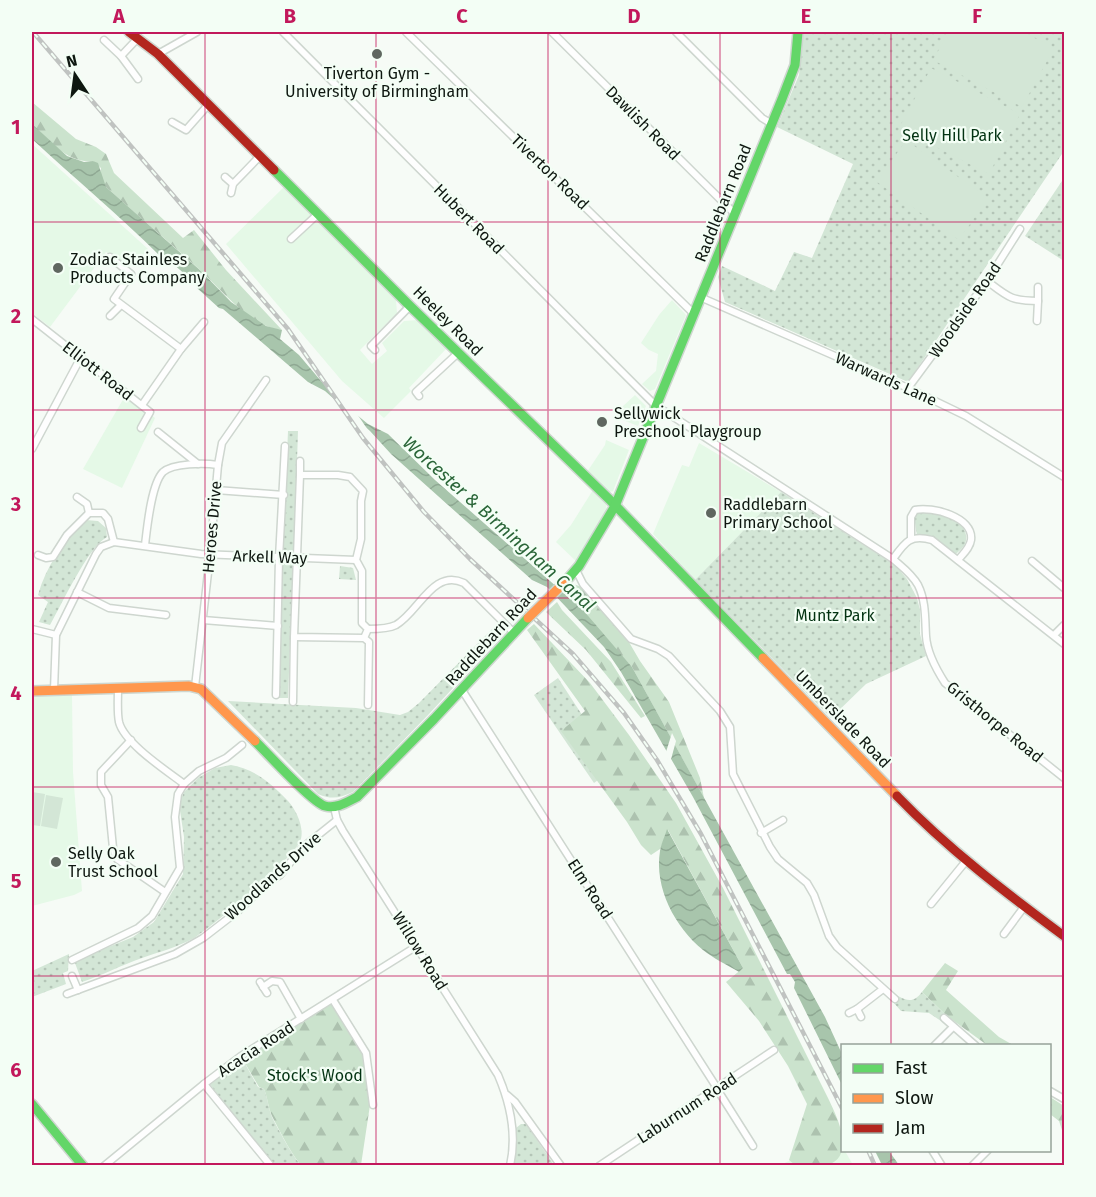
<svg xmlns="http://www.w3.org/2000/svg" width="1096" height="1197" font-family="'Fira Sans',sans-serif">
<defs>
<pattern id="green-dots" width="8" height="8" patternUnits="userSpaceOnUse" patternTransform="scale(1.5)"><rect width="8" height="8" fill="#d3e6d6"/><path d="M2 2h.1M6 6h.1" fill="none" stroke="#b4c5b7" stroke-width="1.8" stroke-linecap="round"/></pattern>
<pattern id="forest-firs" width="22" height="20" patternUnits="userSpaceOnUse" patternTransform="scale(1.5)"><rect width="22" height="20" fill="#cbe3cd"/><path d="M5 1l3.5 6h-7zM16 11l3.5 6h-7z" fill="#adc2af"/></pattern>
<pattern id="water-waves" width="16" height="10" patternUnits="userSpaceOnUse" patternTransform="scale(1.5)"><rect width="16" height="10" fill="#a8c5ac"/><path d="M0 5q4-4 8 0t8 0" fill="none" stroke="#8fa893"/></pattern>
</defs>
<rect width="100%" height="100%" fill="#f6fbf6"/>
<g fill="#e5f9e7">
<path d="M32 144 148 249 137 263 126 255 121 261 106 252 50 327 32 313Z"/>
<path d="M285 186 396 300 397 313 360 350 372 364 387 351 382 343 404 321 418 320 446 349 409 388 411 391 384 418 342 381 226 244Z"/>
<path d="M672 300 686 315 655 389 650 391 642 384 656 371 658 354 649 350 641 343 659 315Z"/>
<path d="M635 395 646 406 638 426 618 418 622 407Z"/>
<path d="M125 396 155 418 122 488 83 469Z"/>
<path d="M606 440 629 450 613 491 610 492 587 472 605 445Z"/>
<path d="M699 443 781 492 695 580 653 534 682 465 689 467Z"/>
<path d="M593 490 606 503 607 512 576 561 556 542 571 525Z"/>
<path d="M72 695 73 772 82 891 74 895 32 906V696Z"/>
<path d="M839 1138 842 1150 845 1151 853 1165 778 1166Z"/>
</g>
<g fill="url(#green-dots)">
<path d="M803 32H1064V151L908 382 725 302 718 277 722 266 775 291 794 252 812 258 853 164 777 127 799 75Z"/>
<path d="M1064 178V261L1025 236Z"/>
<path d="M288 431H298L294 553 283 552Z"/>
<path d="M781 492 895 565 907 579 917 598 920 610V634L926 656 866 684 831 718 695 580Z"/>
<path d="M925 511C932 512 939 512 945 514 956 518 971 531 965 544 963 548 958 552 955 555 944 546 932 532 917 536L914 516 918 512Z"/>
<path d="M86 520 98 521 106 528 107 537C88 547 62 604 50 625L39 622 48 602 38 595C46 566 64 541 86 520Z"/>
<path d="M283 564H293L288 698H278Z"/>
<path d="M340 566 353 568 356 580 339 579Z"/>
<path d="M496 625 501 630 502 635 429 714 353 792C340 798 332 800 318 794L228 701 356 708 400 715 408 712 419 703Z"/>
<path d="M558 678 616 767 594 783 534 695Z"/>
<path d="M231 765C255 769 272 784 288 801 296 810 304 826 301 839 297 856 212 927 194 938 178 947 159 952 142 958 122 965 103 975 82 982L75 963 79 959 133 937 154 922 183 874 184 837 179 804 184 792 198 778 215 768Z"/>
<path d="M69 954 68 971 63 973 66 984 32 997V971Z"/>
<path d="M922 992 947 1016 941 1021 929 1013 901 1011 893 1002 898 996C909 1002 914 1002 922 992Z"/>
<path d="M242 1058 258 1087 264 1089C268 1098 268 1108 272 1117 278 1129 293 1157 301 1165H272L209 1083Z"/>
<path d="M521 1124H526L554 1165 514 1166 516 1128Z"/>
</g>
<g fill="url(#forest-firs)">
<path d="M32 102 76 139 96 147 106 154 114 173 183 238 194 230 226 270 282 330C251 328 221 289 199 269 168 241 137 215 106 187L101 178V168L93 161C68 164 49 140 32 124Z"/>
<path d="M573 584 582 587 611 622 626 637 640 661 669 702 700 778 704 798 632 667 565 594Z"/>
<path d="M557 602 562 610 611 662 645 716 641 718 586 650 546 612Z"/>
<path d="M534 624 590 683 629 735 676 803 723 888 828 1098C836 1115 857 1155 828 1165 819 1168 805 1165 795 1165L789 1160 807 1104 788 1066 759 1021 726 982 743 968 668 830 660 849 651 855 641 845 627 822 561 731 585 711 527 630Z"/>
<path d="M945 963 958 971 946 990 999 1037 1013 1045H987L947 1016 922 992Z"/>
<path d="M332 1003 364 1054 370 1105 361 1165H301C292 1155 279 1130 272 1116 268 1108 268 1098 264 1089L259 1087 242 1058Z"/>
<path d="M1050 1097 1064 1106V1136L1059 1121 1050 1114Z"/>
</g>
<g fill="#d3e6d6">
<path d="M949 32H1023L1054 48 1022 107 933 60Z"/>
<path d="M931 68 1020 114 989 174 899 128Z"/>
<path d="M906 140 988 198 959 240 877 182Z"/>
<path d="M32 792 45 794 40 826 32 825Z"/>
<path d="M46 795 63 798 57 829 41 826Z"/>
</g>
<g fill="url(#water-waves)">
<path d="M32 124 67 156 84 162 93 161 98 163 106 187 201 271 231 302 266 326 282 330 280 339 299 355 321 381 357 415 368 424 388 434 435 480 583 610 632 667 825 1017 842 1054V1085L794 988 795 982 790 974H787L693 797 621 672 604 647 547 587 532 580 391 454 370 431 325 391 308 382 223 309 219 308 197 288 195 283 164 256H160C119 215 74 178 32 139Z"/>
<path d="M667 829 743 968 739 972C727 965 713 958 703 950 675 927 654 888 660 851 661 844 665 836 667 829Z"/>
<path d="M875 1151H889L899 1165H882Z"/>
</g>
<g fill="#f6fbf6">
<path d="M314 369 351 405 370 433 344 412Z"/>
<path d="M672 733 676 741 670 763 665 755Z"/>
</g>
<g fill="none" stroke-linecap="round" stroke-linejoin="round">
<defs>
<g id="street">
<path d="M283 32 655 405 893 559C902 567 912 574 918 585 926 601 925 619 926 636 927 653 936 669 945 683L1064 778"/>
<path d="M406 32 693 313"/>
<path d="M552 32 735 214"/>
<path d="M676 32 762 118 772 124"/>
<path d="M104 40 121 56 138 38"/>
<path d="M158 54 197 32"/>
<path d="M121 56 138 79"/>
<path d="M172 122 186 130 208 105"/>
<path d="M225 177 233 184"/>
<path d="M231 193 233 184 260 156"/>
<path d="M291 239 318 214"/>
<path d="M110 257 131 274 114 299 181 349"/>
<path d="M987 281C1008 297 1011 301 1038 301V287"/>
<path d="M700 297 908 388 966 416 1064 477"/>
<path d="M110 316 121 305"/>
<path d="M32 319 150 412 141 428"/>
<path d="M1037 321 1038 301"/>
<path d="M375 350 371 346 410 306"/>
<path d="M908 388 987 281 1020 229"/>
<path d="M419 396 416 392 458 353"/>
<path d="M142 405 181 349 204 322"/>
<path d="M158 432 198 464"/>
<path d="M32 449 81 357"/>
<path d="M300 461V475"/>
<path d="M216 490 284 495"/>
<path d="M77 497 87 504 89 513"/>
<path d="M911 539V517L915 510C932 506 974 517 971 540 970 548 963 554 958 560"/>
<path d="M145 545C147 529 151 484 163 472 173 463 204 463 218 465"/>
<path d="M38 555 46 558 53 557 67 535 89 513H103L108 519 114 542"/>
<path d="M893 559C905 542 910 534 932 540L1064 644"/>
<path d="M1032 561 1064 588"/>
<path d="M576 570 583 584 631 639 658 649 669 656 720 711 730 727 733 774 770 847 778 859 807 883 814 895 829 936 837 947 895 999"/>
<path d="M77 592 109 608 166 615"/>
<path d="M203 620 278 626"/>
<path d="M32 629 56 635"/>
<path d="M368 629C377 629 388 629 396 625 419 612 433 568 464 583L514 633"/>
<path d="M1054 635 1064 625"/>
<path d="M364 638 294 637 300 475H338L350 477 363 491 361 501V539L356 560 362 571V623L368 629 364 638 369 642 368 705"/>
<path d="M195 687 210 555 218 465 222 443 266 380"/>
<path d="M118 689C118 700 117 712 119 722 124 743 167 771 184 784"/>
<path d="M54 690 56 635 96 554 101 547 114 542 201 554 356 560"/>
<path d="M462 690 717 1088"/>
<path d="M276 695 279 558 285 446"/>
<path d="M293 702 294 637"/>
<path d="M131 740 101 772V785L108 797 113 848 117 859 165 892"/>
<path d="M334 807 337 820 343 831 498 1075C510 1103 517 1135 510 1166"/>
<path d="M761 833 783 820"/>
<path d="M931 904 966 861"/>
<path d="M1004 934 1024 907"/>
<path d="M72 960 138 928 152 916 180 868 175 817 178 794 184 784 199 771 226 758 242 745"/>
<path d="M72 976 78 990"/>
<path d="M260 982 267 993"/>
<path d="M263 987 272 981 280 982 301 1019"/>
<path d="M67 994 175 954 203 938 238 911 266 884 280 875 302 848 337 820"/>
<path d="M333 1000 366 1053 373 1105"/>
<path d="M857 1009 861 1017"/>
<path d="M849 1013 857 1009 883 989"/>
<path d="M944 1018 976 1046"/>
<path d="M934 1046 953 1027"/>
<path d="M204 1084 271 1166"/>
<path d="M717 1089 753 1146"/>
<path d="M1050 1091 1064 1099"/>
<path d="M507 1095 515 1102 561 1166"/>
<path d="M932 1150 942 1166"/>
<path d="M104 1166 204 1084 241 1056 417 946"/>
<path d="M599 1166 774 1050"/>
<path d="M972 1166 988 1150"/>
</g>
<g id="fast">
<path d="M274 170 410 306 611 501 763 658"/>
<path d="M566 581 579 566 615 506 782 99 795 65 798 32"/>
<path d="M255 741C267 753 313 803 325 806 337 809 347 802 357 797L434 719 528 618"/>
<path d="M32 1104 83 1166"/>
</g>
<g id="slow">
<path d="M763 658 897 796"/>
<path d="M32 691 189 686 201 689 255 741"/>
</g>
<g id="jam">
<path d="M129 32 158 54 274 170"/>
<path d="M897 796C948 849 1006 893 1064 936"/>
</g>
</defs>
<use href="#street" stroke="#ced6cf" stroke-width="9"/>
<use href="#fast" stroke="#ced6cf" stroke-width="12"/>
<use href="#slow" stroke="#ced6cf" stroke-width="12"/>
<use href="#jam" stroke="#ced6cf" stroke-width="12"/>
<use href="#street" stroke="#fefefe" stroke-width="6"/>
<use href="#fast" stroke="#63d668" stroke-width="9"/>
<use href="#slow" stroke="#ff974d" stroke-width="9"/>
<use href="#jam" stroke="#b3261e" stroke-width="9"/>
<defs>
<g id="rail">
<path d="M33 32 288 329 363 438 424 512 470 559 573 654 624 713 657 760 701 834 842 1108"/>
<path d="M868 1150 875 1166"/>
</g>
</defs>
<use href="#rail" stroke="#c0c3c1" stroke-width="4.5"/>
<use href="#rail" stroke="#f3fef5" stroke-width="2" stroke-dasharray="7" stroke-linecap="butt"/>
<defs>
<path id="slow-bridge" d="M528 618 566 581"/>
</defs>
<use href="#slow-bridge" stroke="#ced6cf" stroke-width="12" stroke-linecap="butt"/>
<use href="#slow-bridge" stroke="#ff974d" stroke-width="9"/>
</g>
<path fill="none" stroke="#c2185b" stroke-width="1.5" stroke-opacity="0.55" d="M205 32V1166M376 32V1166M548 32V1166M720 32V1166M891 32V1046M32 222H1064M32 410H1064M32 598H1064M32 787H1064M32 976H1064M891 1150V1166"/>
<g fill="#5f6760" stroke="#f3fef5" stroke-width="2">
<circle cx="377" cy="54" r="6"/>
<circle cx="58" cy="268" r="6"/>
<circle cx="602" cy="422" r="6"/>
<circle cx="711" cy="513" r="6"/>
<circle cx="56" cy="862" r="6"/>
</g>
<g text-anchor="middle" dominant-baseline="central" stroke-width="4.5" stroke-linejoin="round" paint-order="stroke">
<g font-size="16" fill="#0e1710" stroke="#f3fef5" text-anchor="start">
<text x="377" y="73" text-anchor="middle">Tiverton Gym -<tspan x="377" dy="18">University of Birmingham</tspan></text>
<text x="70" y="259">Zodiac Stainless<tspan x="70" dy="18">Products Company</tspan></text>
<text x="614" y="413">Sellywick<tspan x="614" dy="18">Preschool Playgroup</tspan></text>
<text x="723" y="504">Raddlebarn<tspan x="723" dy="18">Primary School</tspan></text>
<text x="68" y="853">Selly Oak<tspan x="68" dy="18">Trust School</tspan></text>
</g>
<g font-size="16" fill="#0e1710" stroke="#f3fef5">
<text transform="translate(643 123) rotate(45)">Dawlish Road</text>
<text transform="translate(550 172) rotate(44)">Tiverton Road</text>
<text transform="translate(723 203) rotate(-68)">Raddlebarn Road</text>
<text transform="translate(469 219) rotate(45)">Hubert Road</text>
<text transform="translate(965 310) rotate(-55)">Woodside Road</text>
<text transform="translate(448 321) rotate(45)">Heeley Road</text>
<text transform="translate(98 371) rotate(38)">Elliott Road</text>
<text transform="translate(886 379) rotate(24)">Warwards Lane</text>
<text transform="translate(212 527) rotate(-85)">Heroes Drive</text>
<text transform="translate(270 557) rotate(2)">Arkell Way</text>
<text transform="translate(491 637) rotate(-47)">Raddlebarn Road</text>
<text transform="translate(843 719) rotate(46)">Umberslade Road</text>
<text transform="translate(995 722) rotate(39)">Gristhorpe Road</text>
<text transform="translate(273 876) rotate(-42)">Woodlands Drive</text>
<text transform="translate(590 889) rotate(57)">Elm Road</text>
<text transform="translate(420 951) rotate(58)">Willow Road</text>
<text transform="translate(256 1049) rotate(-33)">Acacia Road</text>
<text transform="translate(687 1108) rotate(-33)">Laburnum Road</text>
</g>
<g font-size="16" fill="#033312" stroke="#f3fef5">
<text x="952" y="135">Selly Hill Park</text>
<text x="835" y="615">Muntz Park</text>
<text x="315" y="1075">Stock's Wood</text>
</g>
<g font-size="18" font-style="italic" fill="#2b6639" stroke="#f3fef5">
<text transform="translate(499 524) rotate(42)">Worcester &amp; Birmingham Canal</text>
</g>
</g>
<rect width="1096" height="1197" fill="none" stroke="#f3fef5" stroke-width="66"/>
<rect x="841" y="1044" width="210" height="108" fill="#f3fef5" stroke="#97a299" stroke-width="1.5"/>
<rect x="853" y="1064" width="30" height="9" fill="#63d668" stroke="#97a299" stroke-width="1.5"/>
<text x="895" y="1074" font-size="18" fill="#0e1710">Fast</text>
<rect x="853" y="1094" width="30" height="9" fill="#ff974d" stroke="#97a299" stroke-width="1.5"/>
<text x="895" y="1104" font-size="18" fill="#0e1710">Slow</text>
<rect x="853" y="1124" width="30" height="9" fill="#b3261e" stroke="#97a299" stroke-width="1.5"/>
<text x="895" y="1134" font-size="18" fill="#0e1710">Jam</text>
<g transform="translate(75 75) rotate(347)" stroke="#f3fef5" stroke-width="4.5" paint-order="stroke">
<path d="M0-4.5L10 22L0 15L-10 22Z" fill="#0e1710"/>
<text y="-9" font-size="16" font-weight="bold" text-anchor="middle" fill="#0e1710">N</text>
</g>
<rect x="33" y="33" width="1030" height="1131" fill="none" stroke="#c2185b" stroke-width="2"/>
<g font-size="20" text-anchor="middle" font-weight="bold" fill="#c2185b">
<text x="119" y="23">A</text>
<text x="290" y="23">B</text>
<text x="462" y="23">C</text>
<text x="634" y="23">D</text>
<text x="806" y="23">E</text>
<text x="977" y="23">F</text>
<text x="16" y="134">1</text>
<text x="16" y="323">2</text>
<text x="16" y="511">3</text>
<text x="16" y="700">4</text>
<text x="16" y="888">5</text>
<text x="16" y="1077">6</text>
</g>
</svg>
